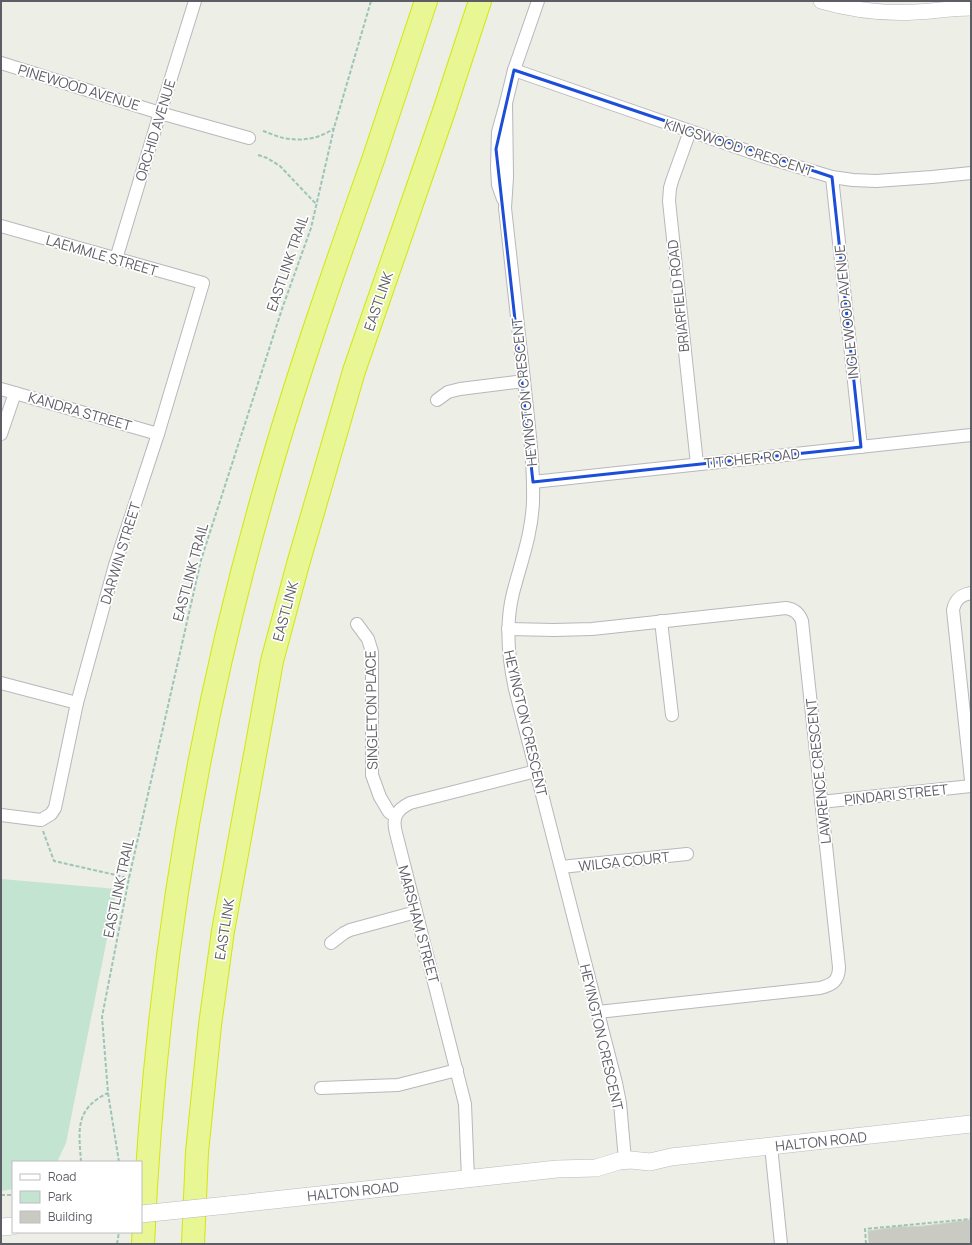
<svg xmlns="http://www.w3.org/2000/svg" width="972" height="1245" font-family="Manrope,sans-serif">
<rect width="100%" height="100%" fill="#edeee5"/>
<path fill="#c3e4d0" d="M1 879 117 889 66 1143 57 1162H13V1189L1 1191Z"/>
<path fill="#c9cac1" stroke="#d1d3c4" d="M971 1220V1244H869L868 1231 905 1226V1227L924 1226Z"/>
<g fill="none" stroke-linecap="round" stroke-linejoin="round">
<defs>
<g id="minor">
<path d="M1 63 160 113 249 138"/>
<path d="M514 70 762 156 832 177 853 180 876 181 932 177 971 173"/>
<path d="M506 103 507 177 505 208C511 266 518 323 524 380 528 420 534 461 533 501 532 534 521 562 513 593 505 625 508 657 515 689L616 1083 620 1103 625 1160"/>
<path d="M690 131 672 181 670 188 669 201 697 464"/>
<path d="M832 177 861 447"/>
<path d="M503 199 498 185 497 168 498 132 506 103 514 70 538 1"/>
<path d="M1 226 203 283 158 434 115 565 77 703 55 808 51 814 41 820 1 815"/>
<path d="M116 259 157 123 195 1"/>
<path d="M1 389 158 434"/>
<path d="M437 400 448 392 460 389 524 381"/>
<path d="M1 434 15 393"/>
<path d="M533 482 971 435"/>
<path d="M971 593C961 595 955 599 953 610L971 780"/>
<path d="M661 621 672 715"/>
<path d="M357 624 368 639 372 652V775L380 797 389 812 395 816"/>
<path d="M508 629 554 630 592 629 786 608C794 609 799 613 802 621L839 967C839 981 832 985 820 988L598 1012"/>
<path d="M1 683 77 703"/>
<path d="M821 802 971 786"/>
<path d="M561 867 687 854"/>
<path d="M331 943 344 933 350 930 416 912"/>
<path d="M321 1088 398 1085 457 1070"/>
<path d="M771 1146 781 1244"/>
<path d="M468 1179 465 1104 396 833C392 818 396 810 410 803L536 771"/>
</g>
<path id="tertiary" d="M821 1C852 10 883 14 916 12 934 11 953 8 971 8"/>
<g id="secondary">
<path d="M228 1205 557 1169 596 1168 619 1161 631 1160 650 1162 671 1157 971 1124"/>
<path d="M1 1227 13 1226"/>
</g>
<g id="motorway">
<path d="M143 1244C154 994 193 743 261 502 293 386 333 273 373 160 391 107 408 54 426 1"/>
<path d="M193 1244 197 1152 210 1025 223 931 272 661 298 564 354 371 444 111 480 1"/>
</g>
</defs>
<use href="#minor" stroke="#b8b7be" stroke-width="14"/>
<use href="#tertiary" stroke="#b8b7be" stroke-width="16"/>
<use href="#secondary" stroke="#babac2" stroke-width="18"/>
<use href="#motorway" stroke="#d3e60d" stroke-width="24"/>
<g stroke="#9dc4b8" stroke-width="2" stroke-dasharray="4 2" stroke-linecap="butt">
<path d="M263 131C272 134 282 139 291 139 306 141 323 137 334 128"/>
<path d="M258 155 267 158 280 166 317 205"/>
<path d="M43 831 54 861 129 878"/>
<path d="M81 1162C79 1131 74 1109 108 1093"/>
<path d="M119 1162 108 1093 102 1017 129 878 201 560 282 309 311 228 334 128 371 1"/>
<path d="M1 1195H13"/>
<path d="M117 1244 119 1232"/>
<path d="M866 1244 865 1229 971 1219"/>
</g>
<use href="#minor" stroke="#fff" stroke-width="12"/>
<use href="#tertiary" stroke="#fff" stroke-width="15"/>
<use href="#secondary" stroke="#fff" stroke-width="17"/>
<use href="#motorway" stroke="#e8f793" stroke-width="22"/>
<defs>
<path id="secondary-bridge" d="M141 1214 228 1205"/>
</defs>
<use href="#secondary-bridge" stroke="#babac2" stroke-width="18" stroke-linecap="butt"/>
<use href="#secondary-bridge" stroke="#fff" stroke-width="17"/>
</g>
<path fill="none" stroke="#1d4ed8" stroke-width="3" stroke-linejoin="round" d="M514 70 832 177 861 447 533 482 496 149Z"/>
<g text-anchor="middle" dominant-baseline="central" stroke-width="3.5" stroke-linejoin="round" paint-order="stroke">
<g font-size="14" fill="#5d5d65" stroke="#fff">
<text transform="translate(79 87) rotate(17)">PINEWOOD AVENUE</text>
<text transform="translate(155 130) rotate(-73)">ORCHID AVENUE</text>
<text transform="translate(739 147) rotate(18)">KINGSWOOD CRESCENT</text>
<text transform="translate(102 255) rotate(16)">LAEMMLE STREET</text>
<text transform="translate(287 263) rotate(-71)">EASTLINK TRAIL</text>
<text transform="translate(678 296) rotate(-96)">BRIARFIELD ROAD</text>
<text transform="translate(378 301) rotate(-71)">EASTLINK</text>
<text transform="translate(846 312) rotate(-96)">INGLEWOOD AVENUE</text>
<text transform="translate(524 392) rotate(-96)">HEYINGTON CRESCENT</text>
<text transform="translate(80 411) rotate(16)">KANDRA STREET</text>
<text transform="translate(752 458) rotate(-6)">TITCHER ROAD</text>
<text transform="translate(120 553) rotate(-73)">DARWIN STREET</text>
<text transform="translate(190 572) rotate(-75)">EASTLINK TRAIL</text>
<text transform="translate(285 611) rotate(-75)">EASTLINK</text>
<text transform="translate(371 710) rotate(-91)">SINGLETON PLACE</text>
<text transform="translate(526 723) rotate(77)">HEYINGTON CRESCENT</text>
<text transform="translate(818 771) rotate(-96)">LAWRENCE CRESCENT</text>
<text transform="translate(896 794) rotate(-6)">PINDARI STREET</text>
<text transform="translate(624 861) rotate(-6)">WILGA COURT</text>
<text transform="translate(118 888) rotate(-78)">EASTLINK TRAIL</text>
<text transform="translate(419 924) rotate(75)">MARSHAM STREET</text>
<text transform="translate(224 929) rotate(-81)">EASTLINK</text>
<text transform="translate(602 1037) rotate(77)">HEYINGTON CRESCENT</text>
<text transform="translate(821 1141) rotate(-6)">HALTON ROAD</text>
<text transform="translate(353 1191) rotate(-6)">HALTON ROAD</text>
</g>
</g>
<rect width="972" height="1245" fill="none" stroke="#5d5d65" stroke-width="4"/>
<rect x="12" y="1161" width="130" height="72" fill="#ffffff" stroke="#bebec1"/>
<rect x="20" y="1174" width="20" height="6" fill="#ffffff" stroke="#bebec1"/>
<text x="48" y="1181" font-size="12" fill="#5d5d65">Road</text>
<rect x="20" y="1191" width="20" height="12" fill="#c3e4d0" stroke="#bebec1"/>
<text x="48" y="1201" font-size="12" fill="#5d5d65">Park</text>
<rect x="20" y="1211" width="20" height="12" fill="#c9cac1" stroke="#bebec1"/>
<text x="48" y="1221" font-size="12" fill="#5d5d65">Building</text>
</svg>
